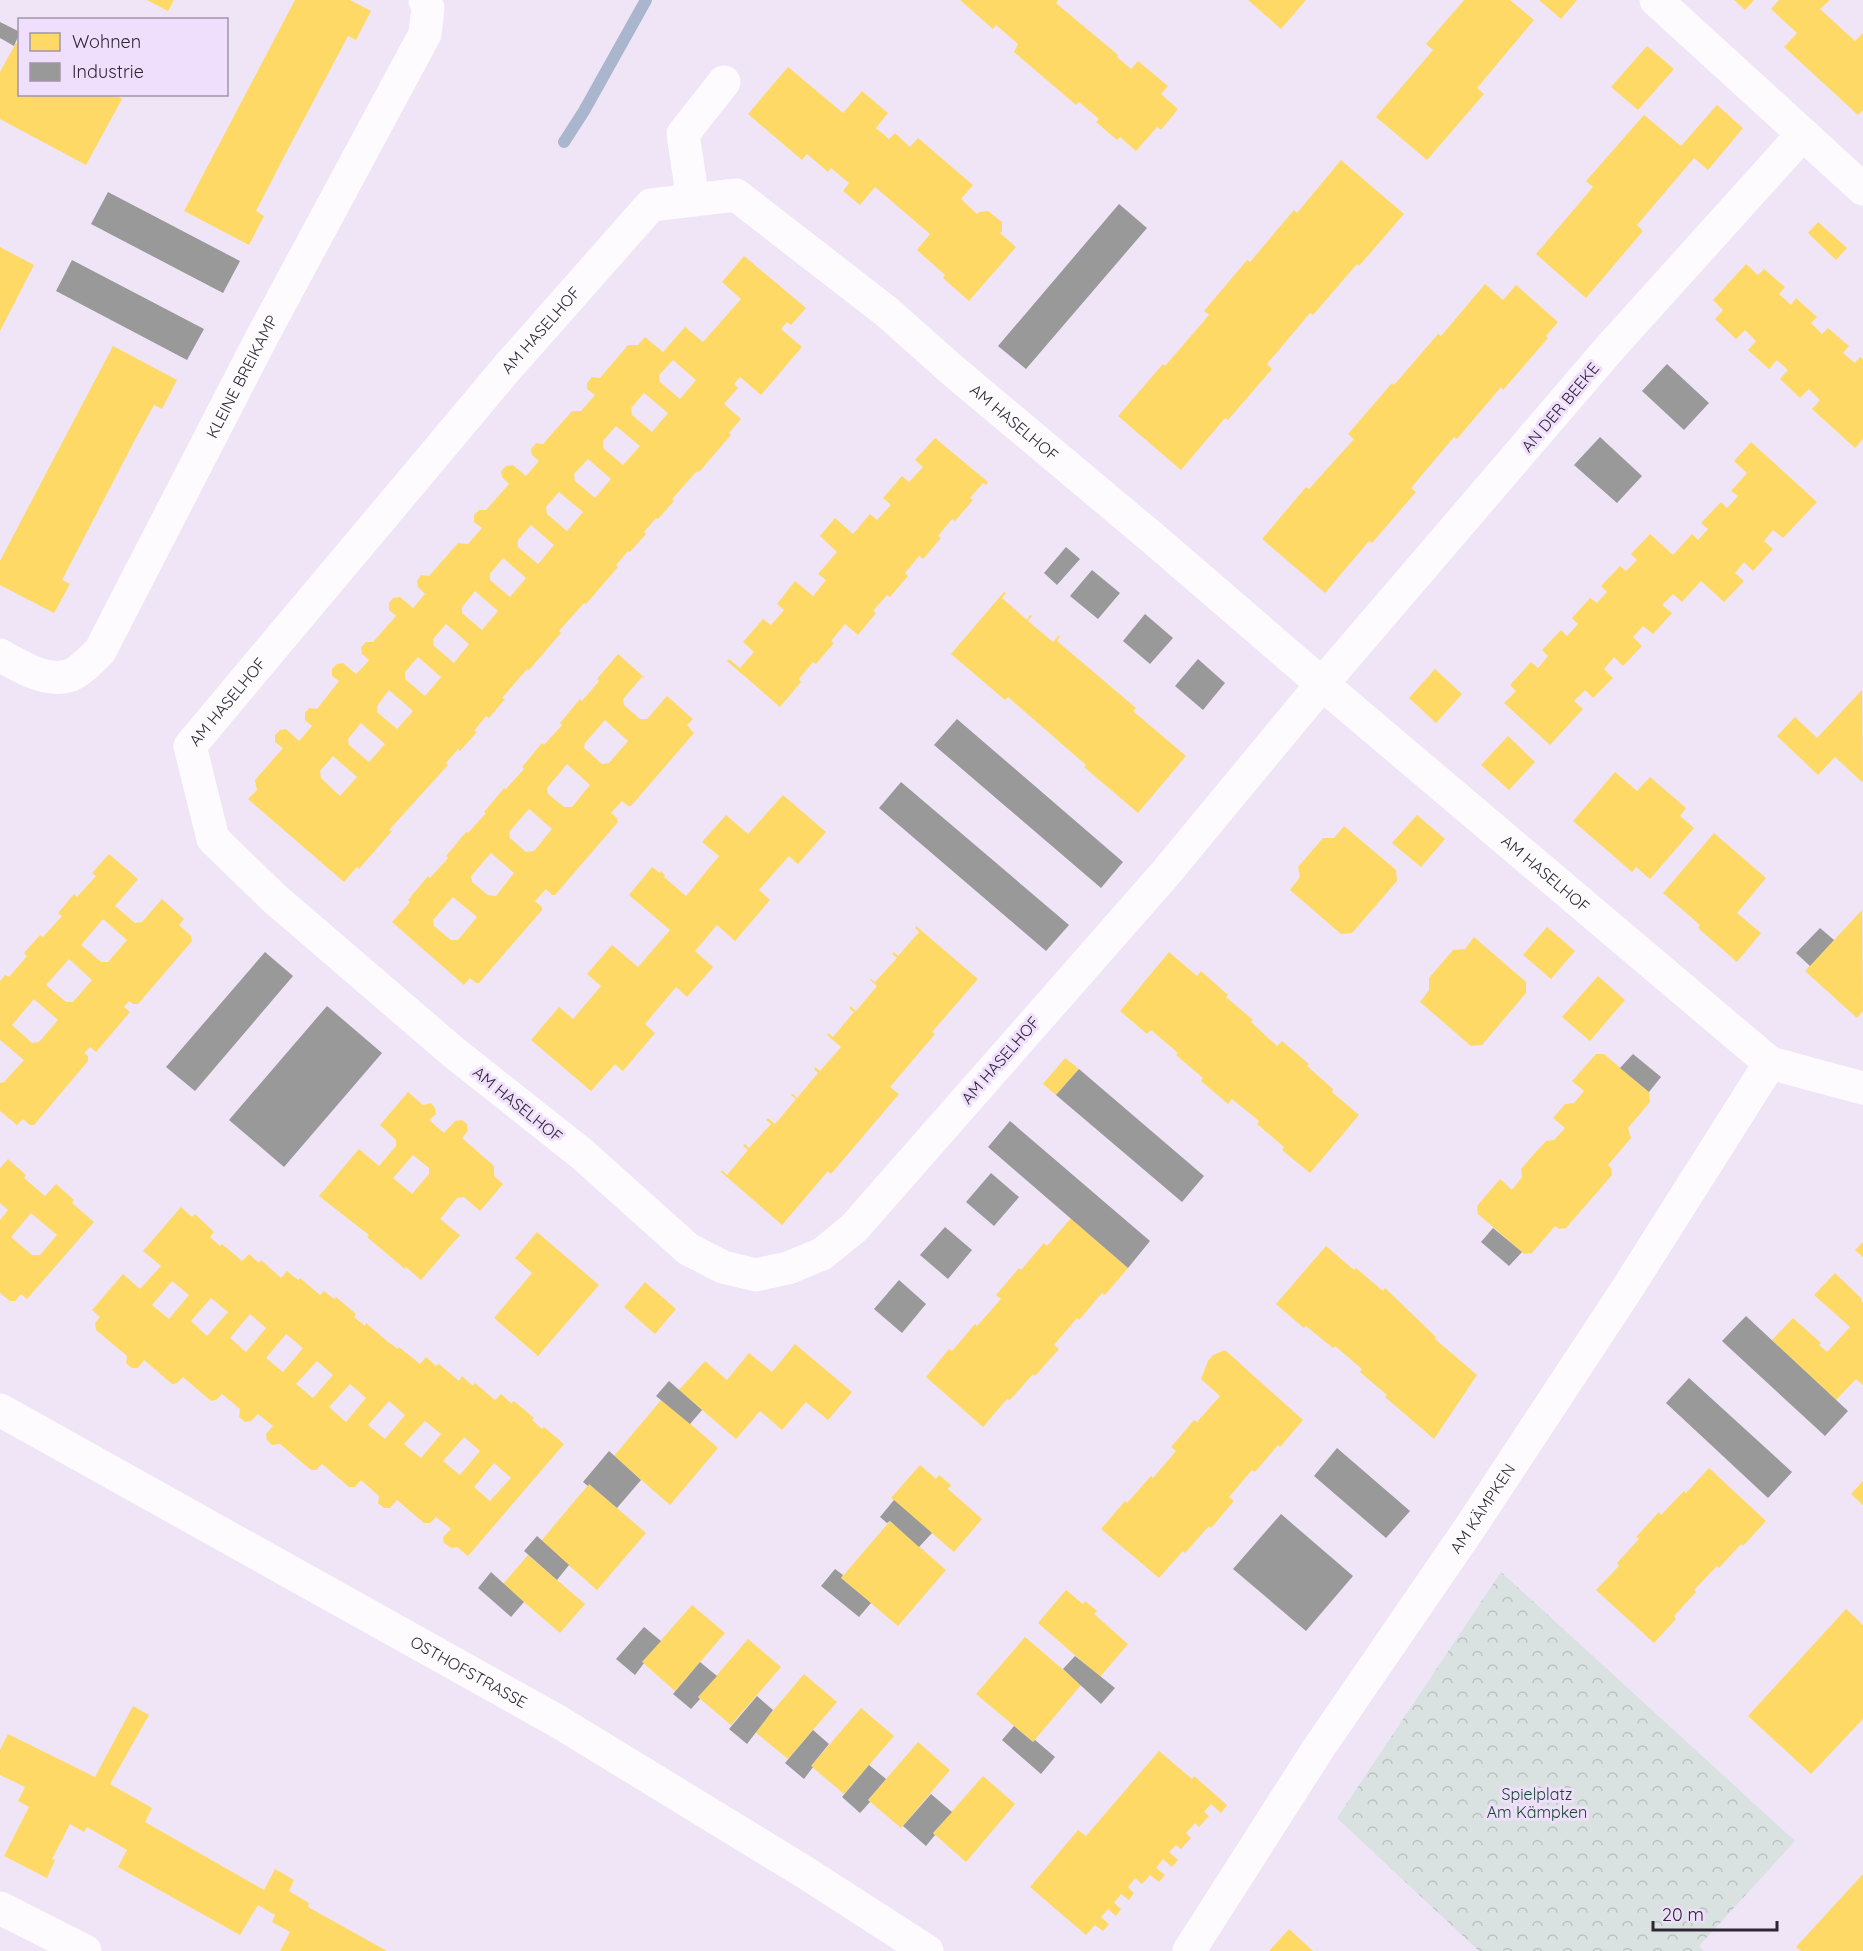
<svg xmlns="http://www.w3.org/2000/svg" width="1863" height="1951" font-family="Quicksand,sans-serif">
<defs>
<pattern id="park-crowns" width="20" height="18" patternUnits="userSpaceOnUse" patternTransform="scale(1.5)"><rect width="20" height="18" fill="#dae2e1"/><path d="M2 6a3 3 0 1 1 6 0M12 15a3 3 0 1 1 6 0" fill="none" stroke="#bbc2c2"/></pattern>
</defs>
<rect width="100%" height="100%" fill="#efe5f6"/>
<path fill="url(#park-crowns)" d="M1501 1572 1795 1841 1699 1946 1704 1951H1479L1337 1818Z"/>
<g fill="#ffd966" fill-rule="evenodd">
<path d="M147 0H174L168 11Z"/>
<path d="M295 0H350L371 11 356 40 348 36 286 153 256 211 264 216 249 245 184 211Z"/>
<path d="M960 0H1058L1056 3 1118 55 1117 57 1131 69 1138 61 1168 86 1161 94 1178 109 1161 130 1157 127 1136 151 1120 137 1117 140 1096 122 1099 119 1079 102 1076 105 1014 52 1018 44 996 25 993 29Z"/>
<path d="M1248 0H1306L1281 29Z"/>
<path d="M1464 0H1510L1534 20 1477 88 1484 94 1427 160 1376 117 1433 50 1426 44Z"/>
<path d="M1539 0H1577L1561 19Z"/>
<path d="M1734 0H1754L1745 10Z"/>
<path d="M1779 0H1830L1820 9 1855 41 1863 33V110L1858 115 1784 47 1797 33 1771 9Z"/>
<path d="M16 43 20 44V94H114L122 99 86 165 0 119V72Z"/>
<path d="M1647 46 1674 69 1638 110 1611 87Z"/>
<path d="M788 67 843 113 862 91 888 113 876 128 889 139 895 133 910 147 918 138 973 185 961 199 977 214 979 212 988 211 1002 222V231L1000 233 1016 247 969 301 943 278 945 275 917 250 930 234 875 187 860 205 843 191 849 183 831 168 828 172 807 154 802 160 748 114Z"/>
<path d="M1717 105 1743 128 1708 170 1694 158 1637 225 1643 231 1586 298 1536 254 1593 187 1586 181 1644 115 1681 146Z"/>
<path d="M1341 160 1404 214 1359 266 1357 264 1313 315 1310 313 1267 364 1272 369 1228 420 1225 418 1181 470 1118 416 1163 364 1165 366 1209 315 1204 311 1247 260 1250 262 1294 210 1297 213Z"/>
<path d="M1818 222 1847 248 1836 260 1808 233Z"/>
<path d="M0 247 34 265 0 331Z"/>
<path d="M744 256 806 308 791 325 787 322 781 329 802 347 761 395 740 377 734 384 738 388 724 404 741 419 729 433 731 435 699 472 697 471 672 499 674 501 658 519 656 518 644 532 646 534 630 552 628 551 616 565 618 567 586 604 584 603 559 631 561 633 529 670 527 669 515 683 502 698 505 699 489 718 486 716 474 731 477 732 460 751 458 749 446 763 448 765 389 830 392 831 359 869 357 867 344 882 248 799 257 790 255 780 283 748 275 742V735L280 730 286 729 299 741 312 726 305 720V713L309 708 317 709 339 681 332 676V669L337 664 343 663 356 674 363 667 369 660 362 654 361 647 366 642H373L396 616 389 610V603L393 598 400 597 413 608 425 594 418 587 417 581 421 575 429 576 458 543 468 544 482 528 474 522V515L479 510H486L509 484 502 477 501 471 506 466 513 465 526 476 539 461 532 455 531 449 536 443 543 444 572 411H581L595 395 587 389V383L592 377 600 378 628 345H638L645 337 663 352 685 327 703 342 741 299 722 282ZM673 360 696 380 680 399 660 382 659 375ZM644 393 668 413 652 432 632 415 631 408ZM616 426 640 446 623 465 603 448V441ZM588 459 611 479 595 498 575 481 574 474ZM559 492 583 512 567 531 547 514 546 507ZM531 525 554 545 538 564 518 547V540ZM503 558 526 578 510 597 490 580V574ZM475 591 498 611 482 630 462 613V607ZM446 624 469 644 454 663 434 646 433 639ZM418 657 441 677 425 696 405 679V672ZM389 690 413 711 397 729 377 712V706ZM361 723 385 744 369 762 349 745 348 739ZM333 756 357 777 340 796 321 778 320 771Z"/>
<path d="M1746 264 1758 275 1764 269 1785 287 1779 294 1791 305 1796 298 1817 317 1811 323 1822 334 1828 328 1849 346 1843 353 1855 363 1860 357 1863 359V439L1855 448 1812 409 1820 400 1809 389 1800 398 1780 379 1788 370 1777 360 1769 369 1748 350 1756 341 1745 330 1736 339 1715 319 1723 310 1713 300Z"/>
<path d="M1485 284 1503 300 1516 285 1558 322 1546 336 1548 338 1503 390 1501 387 1457 439 1454 437 1411 488 1416 492 1372 543 1369 541 1325 593 1262 539 1306 487 1309 489 1354 439 1348 434 1392 383 1394 385 1438 334 1441 336Z"/>
<path d="M113 346 177 380 162 409 154 405 138 434 62 580 70 584 54 613 0 585V561Z"/>
<path d="M935 438 988 482 986 485 983 483 970 498 973 500 955 521 952 519 938 536 941 538 923 559 919 556 905 573 908 576 890 597 887 595 873 611 876 613 858 635 845 624 831 641 834 643 816 664 813 662 799 679 801 682 780 707 727 661 729 659 740 668 754 652 743 642 763 619 771 625 784 610 777 604 795 581 813 596 826 580 818 574 837 552 820 536 835 518 853 534 870 514 877 520 891 505 883 498 902 476 909 482 923 467 915 460Z"/>
<path d="M1751 442 1817 502 1783 538 1773 530 1764 541 1773 549 1753 571 1744 562 1735 573 1744 581 1724 602 1701 581 1682 602 1673 594 1662 605 1672 613 1653 634 1643 626 1633 637 1642 646 1623 666 1614 657 1604 669 1613 678 1593 698 1585 690 1574 701 1583 709 1550 745 1504 703 1516 691 1510 685 1531 662 1538 668 1548 656 1542 650 1561 630 1567 636 1578 624 1572 618 1590 598 1597 603 1607 592 1601 586 1620 566 1626 571 1637 560 1631 554 1650 534 1673 555 1692 534 1698 540 1708 529 1701 523 1721 502 1727 508 1738 496 1731 491 1747 473 1734 461Z"/>
<path d="M1004 592 1006 593 1002 598 1027 620 1030 615 1032 616 1028 621 1053 642 1059 635 1060 636 1057 641 1136 708 1133 711 1186 756 1138 813 1084 767 1086 765 1008 697 1005 700 951 654Z"/>
<path d="M618 654 645 678 642 677 623 699 624 705 640 719H647L667 696 693 719 687 725 694 733 631 806H628L622 801 611 813 617 818 618 822 555 895H552L546 889 535 901 542 907V910L479 983H476L470 978 464 985 392 922 410 902 408 900 428 876 430 878 448 858 446 856 466 832 468 833 486 813 484 812 504 788 506 789 524 769 522 767 542 743 544 745 562 725 560 723 580 699 582 701 599 681 597 679ZM605 720 628 741 609 763 602 764 584 748 585 743ZM567 764 590 785 572 807H564L548 794 547 788ZM529 809 552 829 534 851 526 852 510 838 509 832ZM491 853 514 873 496 896 488 895 472 882 471 876ZM453 897 477 917 458 940H451L434 926 433 920Z"/>
<path d="M1435 669 1462 694 1436 723 1409 698Z"/>
<path d="M1862 690 1863 780 1862 782 1835 757 1818 775 1777 736 1795 717 1817 738Z"/>
<path d="M1508 736 1535 762 1509 790 1481 765Z"/>
<path d="M1615 772 1637 791 1650 777 1686 808 1680 816 1694 828 1650 879 1636 867 1632 872 1573 821Z"/>
<path d="M783 795 826 832 798 864 789 856 759 890 770 900 735 941 717 925 695 951 713 967 687 997 676 987 645 1024 655 1033 623 1071 615 1064 591 1091 531 1040 559 1007 573 1019 601 986 587 974 612 945 638 967 670 930 629 895 652 867 660 873 661 871 665 875 664 877 686 896 719 856 702 842 726 815 748 834Z"/>
<path d="M1417 815 1445 839 1421 867 1392 843Z"/>
<path d="M1344 826 1396 870 1397 881 1352 933 1341 934 1290 890 1300 877 1298 867 1323 838H1334Z"/>
<path d="M1714 833 1766 878 1737 913 1761 933 1737 962 1698 928 1700 925 1663 893Z"/>
<path d="M109 854 138 879 115 906 135 923 142 922 162 899 184 919 179 925 191 936 192 941 138 1004H133L129 1001 124 1007 130 1012 96 1052 90 1047 84 1053 88 1056V1061L34 1125H30L23 1119 17 1125 0 1111V1083L4 1082 24 1060 0 1040V981L5 975 9 977 27 956 24 953 40 935 43 937 62 916 58 913 74 894 77 897 96 876 92 873ZM103 919 127 940 108 962H101L81 945ZM69 959 92 980 73 1002H66L46 985ZM34 999 58 1020 39 1042 32 1043 12 1025Z"/>
<path d="M1862 910 1863 1011 1857 1018 1805 971Z"/>
<path d="M916 926 978 979 932 1032 935 1034 890 1087 899 1094 831 1174 828 1171 782 1225 721 1172 722 1170 727 1175 748 1150 743 1146 745 1144 749 1148 771 1124 766 1120 768 1118 775 1124 796 1099 791 1095 793 1094 797 1098 818 1073 814 1069 815 1067 820 1071 841 1047 827 1035 828 1033 833 1037 854 1012 850 1009V1006L856 1011 877 986 870 980 871 979 875 982 897 958 892 954 894 952 898 956 919 932 915 928Z"/>
<path d="M1547 927 1575 951 1551 979 1523 955Z"/>
<path d="M1474 937 1526 982V993L1482 1045 1471 1046 1420 1002 1429 990V978L1453 950 1465 949Z"/>
<path d="M1169 952 1197 976 1201 971 1228 995 1226 997 1253 1020 1251 1022 1277 1046 1282 1041 1309 1064 1307 1066 1333 1089 1332 1092 1359 1115 1310 1173 1282 1150 1284 1147 1257 1124 1259 1121 1232 1099 1228 1104 1201 1081 1203 1078 1176 1055 1178 1053 1151 1030 1147 1034 1120 1011Z"/>
<path d="M1598 976 1625 1000 1590 1041 1562 1017Z"/>
<path d="M1596 1054H1604L1649 1092 1650 1102 1628 1128 1631 1138 1608 1165 1611 1168 1612 1175 1566 1228 1559 1229 1555 1226 1532 1253 1524 1254 1478 1214 1477 1206 1500 1179 1512 1190 1522 1177 1521 1169 1534 1154 1546 1141 1554 1140 1565 1128 1553 1118 1565 1104 1574 1103 1584 1091 1572 1081Z"/>
<path d="M1065 1058 1079 1069 1056 1095 1043 1084Z"/>
<path d="M408 1092 423 1105 431 1103 435 1108 436 1114 429 1120 444 1133 455 1121 462 1120 467 1124 468 1131 462 1138 494 1166V1176L503 1184 480 1211 464 1197 457 1198 440 1219 460 1235 421 1280 406 1267 405 1269 367 1237 369 1235 319 1196 359 1149 379 1166 396 1146V1140L380 1125ZM413 1155 429 1168V1174L412 1194 393 1178Z"/>
<path d="M8 1159 26 1175 24 1178 45 1196 56 1184 74 1200 72 1203 94 1222 27 1299 21 1294 15 1301H10L0 1293V1220L8 1210 0 1203V1168ZM31 1213 57 1235 40 1255H32L11 1237Z"/>
<path d="M181 1207 192 1217 195 1214 214 1232 210 1237 220 1246 222 1244 242 1261 249 1254 259 1263 261 1260 281 1278 287 1271 298 1280 300 1278 320 1295 324 1291 334 1299 336 1297 356 1314 354 1317 365 1326 366 1323 387 1341 398 1349 399 1347 420 1364 426 1357 436 1366 439 1364 459 1381 462 1376 473 1386 475 1383 495 1400 501 1394 511 1403 514 1401 534 1418 532 1420 542 1429 544 1427 564 1444 468 1556 457 1547 451 1548 444 1543 443 1537 451 1529 436 1517 430 1523H424L397 1500 390 1508H384L378 1503 379 1496 361 1480 355 1487H349L322 1464 316 1470H311L280 1444 272 1445 267 1440 266 1434 273 1426 258 1414 251 1421 245 1422 239 1417 240 1409 222 1394 216 1400 211 1401 183 1377 177 1383 172 1384 144 1360 138 1368H132L126 1363 127 1356 96 1330 95 1323 100 1317 92 1310 123 1274 140 1289 161 1266 143 1251ZM172 1281 189 1295 169 1319 152 1305ZM211 1298 228 1312 207 1336 191 1321ZM250 1314 266 1328 246 1352 230 1338ZM286 1334 303 1348 283 1372 266 1358ZM317 1361 333 1375 313 1398 296 1384ZM350 1384 366 1398 346 1422 329 1407ZM389 1401 405 1415 385 1439 368 1425ZM425 1421 441 1434 421 1458 404 1444ZM464 1437 480 1451 460 1475 443 1461ZM494 1463 511 1478 490 1501 474 1487Z"/>
<path d="M1071 1218 1128 1268 1105 1295 1102 1293 1079 1320 1077 1318 1054 1345 1059 1349 1035 1376 1033 1374 1010 1400 1007 1399 983 1427 926 1377 949 1349 952 1351 975 1324 977 1326 1001 1299 996 1295 1019 1268 1021 1270 1044 1243 1047 1246Z"/>
<path d="M537 1232 599 1285 538 1356 494 1318 532 1273 515 1258Z"/>
<path d="M1863 1242V1257L1855 1250Z"/>
<path d="M1326 1246 1354 1270 1356 1268 1383 1291 1385 1288 1436 1337 1435 1339 1477 1375 1434 1439 1385 1397 1387 1395 1360 1372 1362 1369 1335 1346 1333 1348 1306 1326 1304 1328 1276 1304Z"/>
<path d="M1835 1273 1862 1299 1861 1300 1863 1303V1385L1856 1379 1836 1400 1772 1340 1793 1318 1821 1343 1819 1345 1827 1352 1850 1327 1814 1295Z"/>
<path d="M645 1282 676 1309 655 1334 624 1307Z"/>
<path d="M795 1344 852 1392 828 1420 806 1402 782 1430 760 1411 736 1439 679 1390 705 1361 727 1380 749 1353 772 1372Z"/>
<path d="M1225 1350 1303 1420 1280 1447 1278 1445 1255 1472 1252 1470 1229 1497 1234 1501 1211 1528 1209 1526 1185 1553 1183 1551 1159 1578 1101 1529 1125 1501 1127 1503 1151 1476 1153 1478 1176 1451 1171 1447 1194 1420 1197 1422 1220 1396 1201 1379 1208 1361 1213 1355Z"/>
<path d="M662 1399 718 1448 670 1505 614 1456Z"/>
<path d="M920 1465 936 1479 939 1475 951 1485 948 1489 982 1519 954 1552 891 1498Z"/>
<path d="M1709 1468 1766 1521 1743 1546 1741 1544 1719 1568 1717 1566 1694 1590 1696 1592 1674 1616 1676 1619 1654 1643 1596 1590 1619 1566 1617 1563 1639 1539 1636 1537 1659 1512 1661 1515 1684 1491 1686 1493Z"/>
<path d="M1863 1481V1505L1851 1494Z"/>
<path d="M589 1484 646 1533 597 1590 541 1541Z"/>
<path d="M890 1521 946 1570 898 1626 841 1578Z"/>
<path d="M528 1555 585 1604 560 1633 503 1584Z"/>
<path d="M1066 1590 1083 1604 1085 1601 1097 1611 1094 1614 1128 1644 1100 1677 1038 1623Z"/>
<path d="M692 1605 725 1633 675 1691 642 1662Z"/>
<path d="M1846 1609 1863 1625V1719L1811 1774 1748 1716Z"/>
<path d="M1025 1637 1081 1685 1033 1742 976 1694Z"/>
<path d="M748 1639 781 1667 731 1725 698 1697Z"/>
<path d="M804 1674 837 1702 788 1759 755 1732Z"/>
<path d="M133 1706 149 1715 110 1784 152 1808 145 1822 264 1890 275 1869 294 1880 289 1891 309 1903 308 1907 387 1951H280L290 1932 272 1922 275 1915 258 1905 240 1935 118 1867 127 1850 87 1827 84 1832 70 1824 52 1859 55 1860 47 1878 4 1856 29 1807 18 1801 25 1787 0 1775V1750L8 1734 95 1777Z"/>
<path d="M861 1708 894 1736 844 1794 811 1766Z"/>
<path d="M918 1742 950 1770 901 1828 868 1800Z"/>
<path d="M1159 1751 1192 1779 1194 1776 1227 1805 1221 1813 1211 1804 1204 1812 1209 1816 1199 1827 1195 1823 1186 1833 1191 1838 1181 1849 1176 1845 1169 1852 1178 1860 1172 1867 1163 1859 1156 1868 1165 1875 1159 1882 1150 1875 1142 1884 1135 1878 1128 1887 1134 1893 1129 1900 1121 1894 1114 1903 1121 1909 1116 1916 1108 1909 1101 1917 1109 1924 1103 1931 1095 1925 1086 1935 1030 1887 1078 1830 1086 1836Z"/>
<path d="M983 1776 1015 1804 966 1862 933 1833Z"/>
<path d="M1863 1874V1951H1801L1796 1947Z"/>
<path d="M1289 1929 1313 1951H1269Z"/>
</g>
<g fill="#999">
<path d="M0 22 20 32 14 46 0 38Z"/>
<path d="M108 192 240 261 223 293 91 224Z"/>
<path d="M1119 204 1147 228 1026 369 998 346Z"/>
<path d="M72 260 204 329 187 360 56 291Z"/>
<path d="M1667 364 1709 403 1684 430 1642 391Z"/>
<path d="M1600 437 1642 476 1617 503 1574 465Z"/>
<path d="M1066 547 1080 559 1057 585 1044 573Z"/>
<path d="M1092 570 1120 593 1098 619 1070 596Z"/>
<path d="M1145 614 1173 638 1150 664 1123 641Z"/>
<path d="M1198 659 1225 683 1203 710 1175 686Z"/>
<path d="M957 719 1123 862 1101 888 934 745Z"/>
<path d="M901 782 1069 925 1046 951 879 808Z"/>
<path d="M1820 928 1834 940 1810 966 1796 953Z"/>
<path d="M265 952 293 976 195 1091 166 1067Z"/>
<path d="M327 1006 382 1053 284 1167 229 1120Z"/>
<path d="M1633 1054 1661 1077 1649 1092 1620 1068Z"/>
<path d="M1079 1069 1204 1176 1182 1202 1056 1095Z"/>
<path d="M1010 1121 1150 1241 1128 1268 988 1147Z"/>
<path d="M991 1173 1019 1197 994 1226 966 1202Z"/>
<path d="M945 1227 972 1250 948 1279 920 1255Z"/>
<path d="M1493 1228 1522 1252 1509 1266 1481 1242Z"/>
<path d="M899 1280 926 1304 902 1333 874 1309Z"/>
<path d="M1746 1316 1848 1411 1825 1436 1722 1341Z"/>
<path d="M1689 1378 1792 1472 1768 1498 1666 1403Z"/>
<path d="M669 1381 702 1410 690 1424 656 1396Z"/>
<path d="M1337 1448 1410 1511 1386 1538 1314 1476Z"/>
<path d="M609 1451 641 1480 617 1508 589 1484 588 1486 583 1482Z"/>
<path d="M894 1500 932 1533 919 1547 890 1521 887 1523 880 1517Z"/>
<path d="M1281 1514 1353 1576 1306 1631 1233 1569Z"/>
<path d="M537 1536 569 1565 557 1580 524 1551Z"/>
<path d="M835 1569 843 1575 841 1578 871 1603 859 1617 821 1586Z"/>
<path d="M491 1572 524 1602 511 1617 478 1588Z"/>
<path d="M644 1627 661 1641 642 1662 644 1663 635 1675 616 1659Z"/>
<path d="M1075 1656 1115 1688 1101 1704 1063 1669Z"/>
<path d="M700 1662 717 1676 698 1697 700 1699 691 1709 673 1694Z"/>
<path d="M757 1696 773 1710 747 1744 729 1729Z"/>
<path d="M1014 1726 1033 1742 1035 1740 1055 1757 1041 1774 1002 1740Z"/>
<path d="M813 1730 829 1744 811 1766 813 1767 804 1779 785 1763Z"/>
<path d="M869 1765 886 1779 868 1800 870 1802 860 1813 842 1797Z"/>
<path d="M931 1794 952 1812 933 1833 935 1835 926 1846 903 1826Z"/>
</g>
<g fill="none" stroke-linecap="round" stroke-linejoin="round">
<path stroke="#aab6cd" stroke-width="12" d="M564 142 584 111 646 0"/>
<g stroke="#fdfbfe" stroke-width="33">
<path d="M1656 0 1863 189"/>
<path id="s1" d="M1803 134 1609 349 1322 684 1164 875 854 1228 822 1254 788 1268 756 1275 723 1267 688 1249 582 1154 452 1051 274 898 213 839 190 746 507 368 651 205 736 195 887 312 951 369 1155 540 1322 684 1770 1063 1863 1088"/>
<path d="M693 200 683 134 724 82"/>
<path id="s2" d="M0 655C20 666 47 684 71 675 82 670 91 660 100 651L263 335 425 34 428 8 425 0"/>
<path d="M0 1908 85 1951"/>
<path id="s3" d="M1189 1951 1318 1749 1469 1529 1627 1289 1770 1063"/>
</g>
<path stroke="#fdfbfe" stroke-width="33" id="s4" d="M0 1410 559 1722 806 1873 927 1951"/>
</g>
<g text-anchor="middle" dominant-baseline="central" stroke-width="6" stroke-linejoin="round" paint-order="stroke">
<g font-size="16" fill="#2e2733" stroke="#f0defd">
<text stroke="none"><textPath href="#s1" startOffset="2900">AM HASELHOF</textPath></text>
<text stroke="none"><textPath href="#s2" startOffset="423">KLEINE BREIKAMP</textPath></text>
<text transform="translate(1560 407) rotate(-50)">AN DER BEEKE</text>
<text stroke="none"><textPath href="#s1" startOffset="3512">AM HASELHOF</textPath></text>
<text stroke="none"><textPath href="#s1" startOffset="2414">AM HASELHOF</textPath></text>
<text stroke="none"><textPath href="#s1" startOffset="4209">AM HASELHOF</textPath></text>
<text transform="translate(1000 1060) rotate(-49)">AM HASELHOF</text>
<text transform="translate(518 1104) rotate(39)">AM HASELHOF</text>
<text stroke="none"><textPath href="#s3" startOffset="531">AM KÄMPKEN</textPath></text>
<text stroke="none"><textPath href="#s4" startOffset="537">OSTHOFSTRASSE</textPath></text>
</g>
<g font-size="16" fill="#14482a" stroke="#f0defd">
<text x="1537" y="1794">Spielplatz<tspan x="1537" dy="18">Am Kämpken</tspan></text>
</g>
</g>
<rect x="18" y="18" width="210" height="78" fill="#f0defd" stroke="#a295ac" stroke-width="1.5"/>
<rect x="30" y="33" width="30" height="18" fill="#ffd966" stroke="#a295ac" stroke-width="1.5"/>
<text x="72" y="48" font-size="18" fill="#2e2733">Wohnen</text>
<rect x="30" y="63" width="30" height="18" fill="#999999" stroke="#a295ac" stroke-width="1.5"/>
<text x="72" y="78" font-size="18" fill="#2e2733">Industrie</text>
<path d="M1653 1921v9h124v-9" fill="none" stroke="#2e2733" stroke-width="3"/>
<text x="1662" y="1921" font-size="18" fill="#2e2733" stroke="#f0defd" stroke-width="4.5" paint-order="stroke">20 m</text>
</svg>
